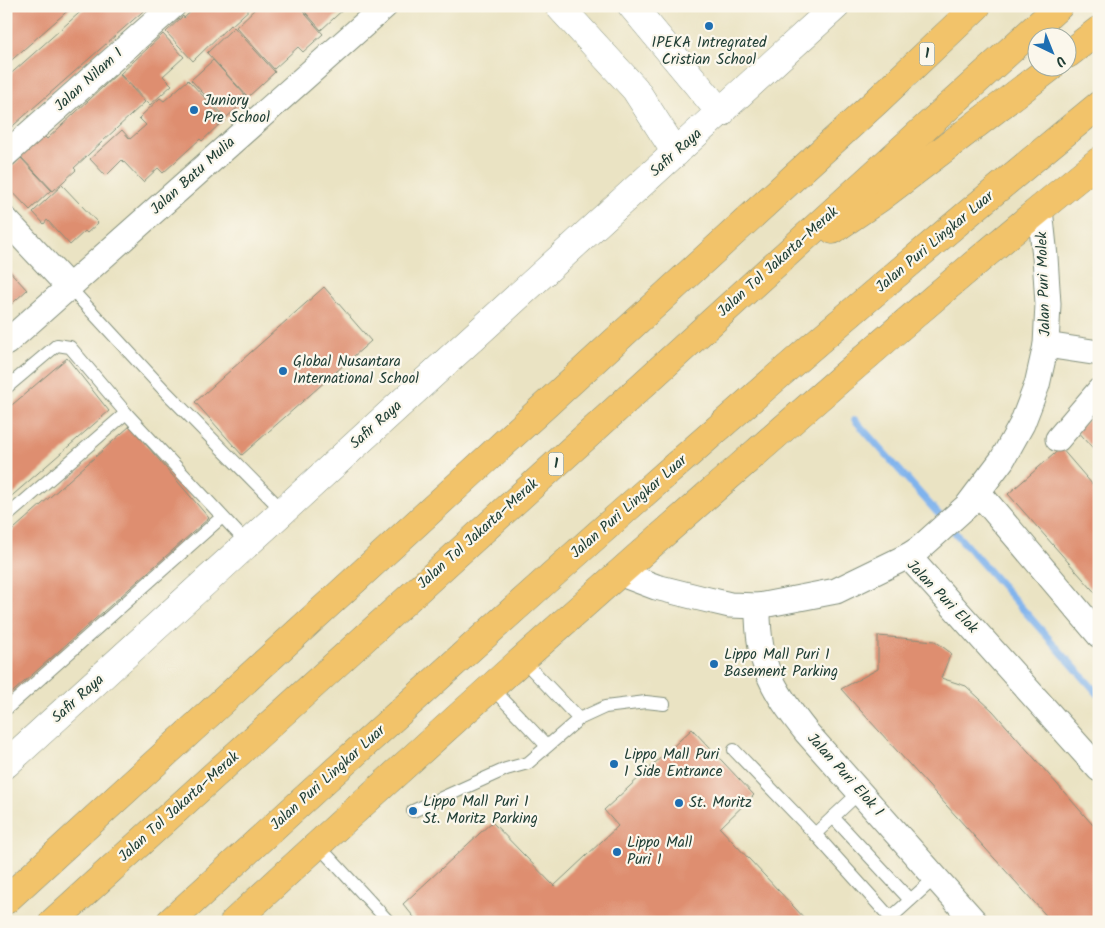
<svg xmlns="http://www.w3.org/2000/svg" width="1105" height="928" font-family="Kalam,sans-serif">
<rect width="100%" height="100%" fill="#fbf7ec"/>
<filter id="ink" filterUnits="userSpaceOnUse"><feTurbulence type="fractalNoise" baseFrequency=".02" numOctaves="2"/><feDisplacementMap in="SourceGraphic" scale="10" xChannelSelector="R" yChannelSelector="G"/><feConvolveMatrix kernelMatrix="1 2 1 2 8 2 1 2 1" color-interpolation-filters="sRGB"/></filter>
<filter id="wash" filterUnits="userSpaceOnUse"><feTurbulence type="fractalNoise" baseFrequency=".0096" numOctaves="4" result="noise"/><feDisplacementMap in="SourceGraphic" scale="20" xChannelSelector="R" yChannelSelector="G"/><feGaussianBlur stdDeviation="1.12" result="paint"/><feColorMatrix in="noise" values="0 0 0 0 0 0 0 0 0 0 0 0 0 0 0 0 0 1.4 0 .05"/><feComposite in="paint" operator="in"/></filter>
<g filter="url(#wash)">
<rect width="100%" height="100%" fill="#eae3c3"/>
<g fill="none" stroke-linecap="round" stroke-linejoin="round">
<path stroke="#7fb3ed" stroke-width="7" d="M855 420 1099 695"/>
</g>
<g id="blocks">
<g fill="#de8e6f">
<path d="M12 6H73L6 65V11Z"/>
<path d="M87 6H149L6 132V78Z"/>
<path d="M197 6H253L231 26 230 25 193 61 166 32 183 16 184 18Z"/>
<path d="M258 6 261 8 264 6H298L323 34 303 52 298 47 274 69 236 27Z"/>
<path d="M300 6H347L321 30Z"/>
<path d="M234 27 275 72 248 97 207 53Z"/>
<path d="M163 34 184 57 163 76 172 85 150 105 120 74Z"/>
<path d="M213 60 248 98 226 118 191 80Z"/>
<path d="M118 73 145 102 74 168 76 170 53 191 20 156 43 135 47 139Z"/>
<path d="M188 80 225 119 202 141 200 139 163 173 158 168 143 182 122 160 106 176 90 159 122 130 130 139 146 125 139 118 160 98 164 101Z"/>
<path d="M21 158 51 190 30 210 6 185V172Z"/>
<path d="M62 185 98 223 87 233 85 231 70 245 47 220 44 224 33 212Z"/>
<path d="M6 267 27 290 6 309Z"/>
<path d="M324 287 371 341 242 455 195 402Z"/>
<path d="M67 358 109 411 6 501V410Z"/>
<path d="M1099 410V455L1077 430Z"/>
<path d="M130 426 209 518 6 698V536Z"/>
<path d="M1061 448 1099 492V597L1008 494Z"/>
<path d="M878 636 935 641 951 653 941 678 966 686 993 711 1099 832V922H1052L841 689 878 669Z"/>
<path d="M692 729 754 795 720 828 808 922H418L403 904 492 822 554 886 618 826 604 810Z"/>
</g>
</g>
</g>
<g filter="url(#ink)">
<use href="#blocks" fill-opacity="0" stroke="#84907c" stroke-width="1"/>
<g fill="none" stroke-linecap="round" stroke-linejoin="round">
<defs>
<g id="service">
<path d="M69 287 164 390 283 511"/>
<path d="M6 388 57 345 70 347 126 413 248 544"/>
<path d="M6 517 126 413"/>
<path d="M522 659 579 719"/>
<path d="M492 688 547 746"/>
<path d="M6 709 222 517"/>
<path d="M734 750 815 834 887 914 890 915 895 914 936 877"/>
<path d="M413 811 506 769 528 763 579 719 605 707 646 702 664 704"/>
<path d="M833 817 910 900"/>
<path d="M815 834 860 792"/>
<path d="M317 844 389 922"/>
</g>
<g id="minor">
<path d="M6 154 173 6"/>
<path d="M6 220 69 287"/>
<path d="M6 343 385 6"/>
<path d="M1046 345 1099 353"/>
<path d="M1058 439 1099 391"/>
<path d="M979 493 1099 635"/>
<path d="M908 556 1099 769"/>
<path d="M619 573 656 587 700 598 730 605 758 606 836 591 908 556 919 549 968 505 1002 460 1022 424 1037 385 1046 345 1048 304 1045 257 1040 209"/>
<path d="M758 606C757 664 772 689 807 733L975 922"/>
</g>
<g id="tertiary">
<path d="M559 6 635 89 676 153"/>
<path d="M632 6 721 113"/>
<path d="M6 764 836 6"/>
</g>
<g id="primary">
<path d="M170 922C474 643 780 366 1099 105"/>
<path d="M234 922C391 776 551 633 711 492 839 380 966 268 1099 161"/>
</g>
<g id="motorway">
<path d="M1068 54 1099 30"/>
<path d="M833 230 880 198 1050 68"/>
<path d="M6 900 877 101 977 6"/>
<path d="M53 922 1059 6"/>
</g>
</defs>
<use href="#service" stroke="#84907c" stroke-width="14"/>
<use href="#minor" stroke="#84907c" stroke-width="27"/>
<use href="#tertiary" stroke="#84907c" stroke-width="29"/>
<use href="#primary" stroke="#84907c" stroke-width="29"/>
<use href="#motorway" stroke="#84907c" stroke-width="29"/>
<use href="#service" stroke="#fff" stroke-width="12"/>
<use href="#minor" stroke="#fff" stroke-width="25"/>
<use href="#tertiary" stroke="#fff" stroke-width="28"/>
<use href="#primary" stroke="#f2c36a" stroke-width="28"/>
<use href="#motorway" stroke="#f2c36a" stroke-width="28"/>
</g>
</g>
<g fill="#1f6fb2" stroke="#fbf7ec" stroke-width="2">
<circle cx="709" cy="26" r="5"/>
<circle cx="194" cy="110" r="5"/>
<circle cx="283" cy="371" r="5"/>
<circle cx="714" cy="664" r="5"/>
<circle cx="614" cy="764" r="5"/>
<circle cx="679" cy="803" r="5"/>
<circle cx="413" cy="811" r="5"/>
<circle cx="617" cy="852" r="5"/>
</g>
<g text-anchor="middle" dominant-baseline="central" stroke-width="4.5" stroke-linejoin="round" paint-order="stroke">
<g fill="#fbf7ec" stroke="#61756b" stroke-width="1">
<rect x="919.5" y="42.5" width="15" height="23" rx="4"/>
<rect x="548.5" y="452.5" width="15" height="23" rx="4"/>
</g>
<g font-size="14" font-weight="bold" fill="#1f3d34">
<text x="927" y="54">1</text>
<text x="556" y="464">1</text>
</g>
<g font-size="15" fill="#1f3d34" stroke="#fbf7ec" text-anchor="start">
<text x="709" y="43" text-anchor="middle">IPEKA Intregrated<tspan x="709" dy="17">Cristian School</tspan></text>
<text x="204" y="101">Juniory<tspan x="204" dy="17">Pre School</tspan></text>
<text x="293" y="362">Global Nusantara<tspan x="293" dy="17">International School</tspan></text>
<text x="724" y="655">Lippo Mall Puri 1<tspan x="724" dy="17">Basement Parking</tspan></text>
<text x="624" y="755">Lippo Mall Puri<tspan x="624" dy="17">1 Side Entrance</tspan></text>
<text x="423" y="802">Lippo Mall Puri 1<tspan x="423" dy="17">St. Moritz Parking</tspan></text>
<text x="689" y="803">St. Moritz</text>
<text x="627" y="843">Lippo Mall<tspan x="627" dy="17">Puri 1</tspan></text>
</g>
<g font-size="15" fill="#1f3d34" stroke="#fbf7ec">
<text transform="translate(89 80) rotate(-42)">Jalan Nilam I</text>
<text transform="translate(676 153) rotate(-42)">Safir Raya</text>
<text transform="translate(193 176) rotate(-42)">Jalan Batu Mulia</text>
<text transform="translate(935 242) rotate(-40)">Jalan Puri Lingkar Luar</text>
<text transform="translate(778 262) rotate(-42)">Jalan Tol Jakarta–Merak</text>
<text transform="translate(1044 284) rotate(-92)">Jalan Puri Molek</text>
<text transform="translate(376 425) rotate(-42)">Safir Raya</text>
<text transform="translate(629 507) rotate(-41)">Jalan Puri Lingkar Luar</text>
<text transform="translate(478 534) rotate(-42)">Jalan Tol Jakarta–Merak</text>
<text transform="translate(942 597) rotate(46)">Jalan Puri Elok</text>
<text transform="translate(78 699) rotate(-42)">Safir Raya</text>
<text transform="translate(845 775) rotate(48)">Jalan Puri Elok 1</text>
<text transform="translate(328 778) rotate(-42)">Jalan Puri Lingkar Luar</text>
<text transform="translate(179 807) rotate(-42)">Jalan Tol Jakarta–Merak</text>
</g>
</g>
<rect width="1105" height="928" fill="none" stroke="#fbf7ec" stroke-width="25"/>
<g transform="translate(1052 52) rotate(137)"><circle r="24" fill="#fbf7ec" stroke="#a3ada2"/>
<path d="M0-4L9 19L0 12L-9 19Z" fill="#1f6fb2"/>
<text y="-8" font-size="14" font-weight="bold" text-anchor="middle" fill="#1f3d34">U</text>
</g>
</svg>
